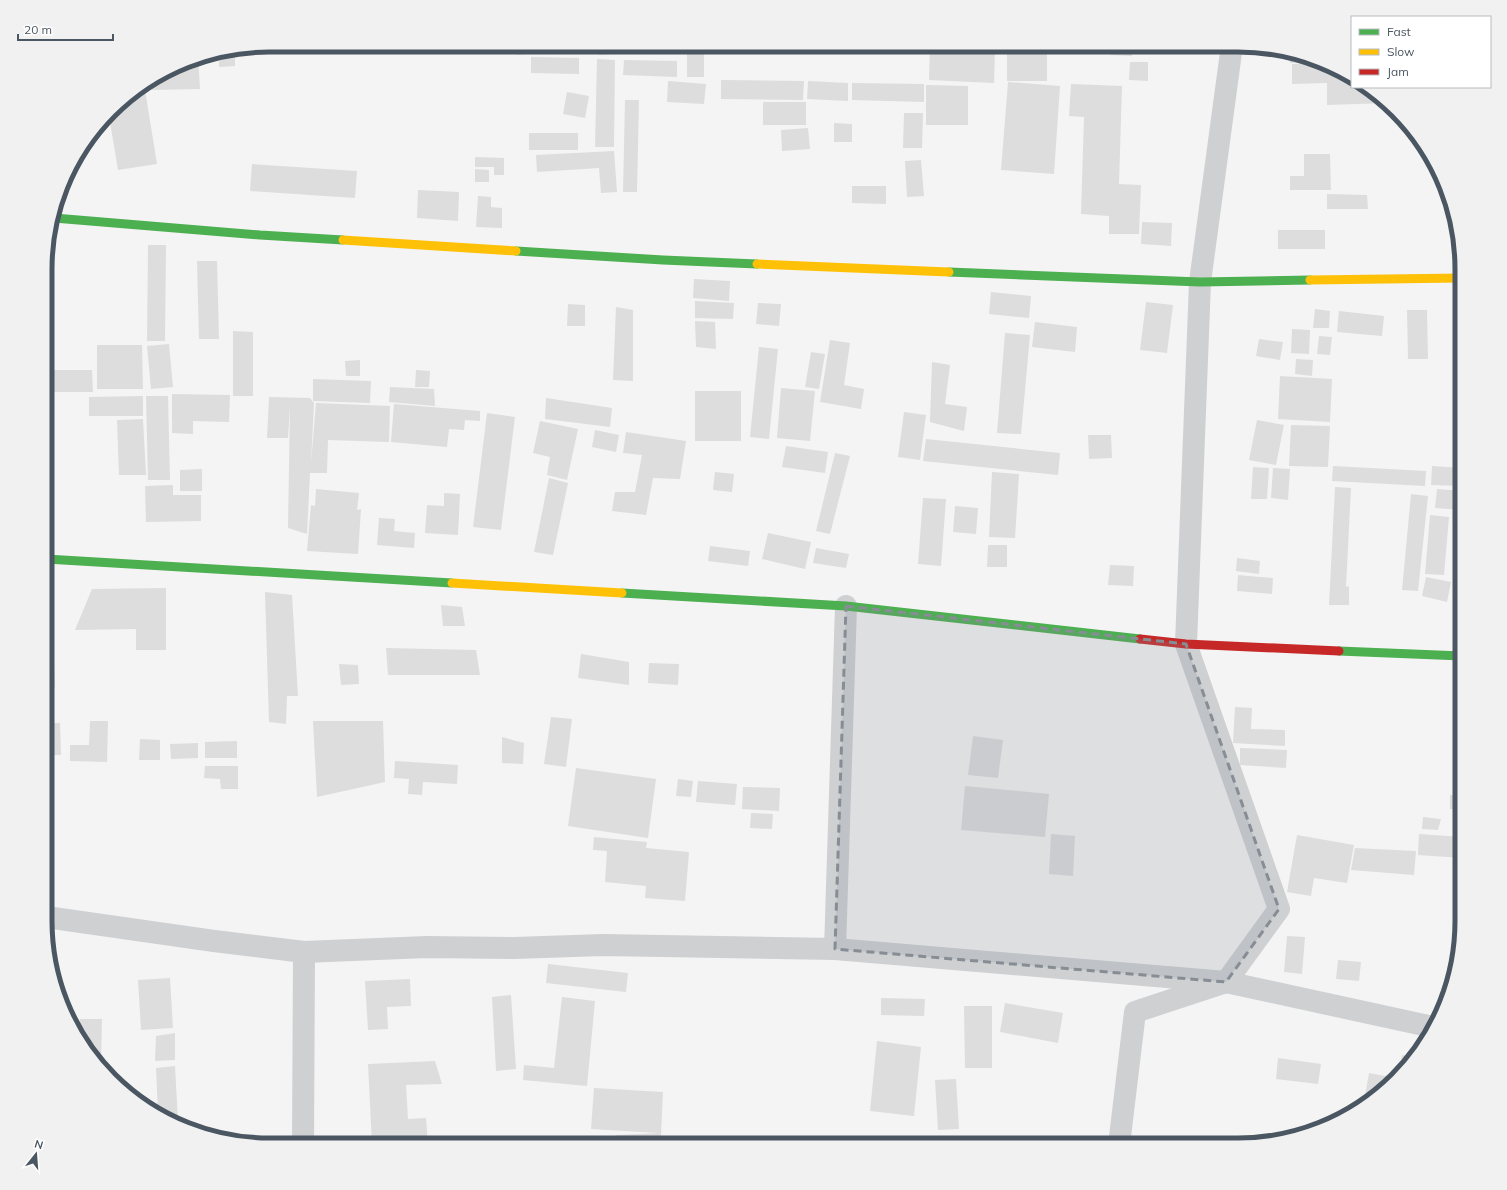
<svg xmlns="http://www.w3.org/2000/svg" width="1507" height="1190" font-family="Mulish,sans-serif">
<rect width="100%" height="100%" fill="#f4f4f4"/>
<g fill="#ddddde">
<path d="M516 45H555L556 51 517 55Z"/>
<path d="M560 45H573L574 51H560Z"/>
<path d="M578 45H590V53L577 52Z"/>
<path d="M598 45H614V54L599 55Z"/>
<rect x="687" y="45" width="17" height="32"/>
<path d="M930 45H952V49L995 51 994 83 929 80Z"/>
<rect x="1007" y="45" width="40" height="36"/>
<path d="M1111 45H1133L1132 56 1110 55Z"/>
<path d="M235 51V66L219 67V53Z"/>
<path d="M1289 54 1322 62 1290 63Z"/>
<path d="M198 57 200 89 152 90V83Z"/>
<path d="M531 57 579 58V74L531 73Z"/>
<path d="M597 59 615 60 614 147H595Z"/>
<path d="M624 60 677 61V77L623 75Z"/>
<path d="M1130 62H1148V81L1129 80Z"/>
<path d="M1325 63 1352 80V87H1364L1388 103 1327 105V83L1292 84V64Z"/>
<path d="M721 80 804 81 803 100 721 99Z"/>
<path d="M668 81 706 84 704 104 667 102Z"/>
<path d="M808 81 848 83V101L807 99Z"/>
<path d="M1008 82 1060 86 1054 174 1001 170Z"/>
<path d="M852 83 924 84V102L852 100Z"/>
<path d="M1071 84 1122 86 1119 184 1141 185 1139 234H1109V216L1081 214 1084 117 1069 116Z"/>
<path d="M926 85 968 86V125H926Z"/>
<path d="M145 90 157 164 118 170 109 116 122 100 137 92Z"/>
<path d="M567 92 589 96 585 118 563 114Z"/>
<path d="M625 100H639L637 192H623Z"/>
<rect x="763" y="102" width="43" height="23"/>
<path d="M904 113H923L922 148H903Z"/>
<path d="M834 123 852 124V142H834Z"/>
<path d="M808 128 810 149 782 151 781 130Z"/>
<rect x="529" y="133" width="49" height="17"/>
<path d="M614 151 617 192 601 193 599 168 537 172 536 155Z"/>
<path d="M1304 154H1330L1331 190H1290V176H1304Z"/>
<path d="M475 157 504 158V175H494V167H475Z"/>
<path d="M921 160 924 196 907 197 905 161Z"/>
<path d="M252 164 357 171 355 198 250 191Z"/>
<path d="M475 169 489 170V182H475Z"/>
<path d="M852 186H886V204L852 203Z"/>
<path d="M418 190 459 192 458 221 417 218Z"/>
<path d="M1327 194 1367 195 1368 209H1327Z"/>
<path d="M478 196 491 197V207L502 208V228L476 227Z"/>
<path d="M1142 222 1172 223 1171 246 1141 244Z"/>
<rect x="1278" y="230" width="47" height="19"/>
<path d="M148 245H166L165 341H147Z"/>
<path d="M197 261H217L219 339H199Z"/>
<path d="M694 279 730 281 729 301 693 298Z"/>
<path d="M991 292 1031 296 1029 318 989 314Z"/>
<path d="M695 301 734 303 733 319 695 318Z"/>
<path d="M1146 302 1173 305 1167 353 1140 350Z"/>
<path d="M758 303 781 304 779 326 756 324Z"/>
<path d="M568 304 585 305V326H567Z"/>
<path d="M616 307 633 310V381L613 380Z"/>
<path d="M1315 309 1330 311 1329 328H1313Z"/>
<path d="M1407 310H1427L1428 359H1408Z"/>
<path d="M1339 311 1384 316 1382 336 1337 332Z"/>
<path d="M695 321 715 322 716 349 696 347Z"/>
<path d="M1035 322 1077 327 1075 352 1032 347Z"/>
<path d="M1292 329 1310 330 1309 354 1291 353Z"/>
<path d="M233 331 253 332V396H233Z"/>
<path d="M1005 333 1030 335 1021 434 997 433Z"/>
<path d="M1319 336 1332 337 1330 355 1317 354Z"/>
<path d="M1259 339 1283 342 1280 360 1256 356Z"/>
<path d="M830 340 850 343 844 385 864 389 861 409 820 402Z"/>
<path d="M169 344 173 387 151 389 147 346Z"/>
<path d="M97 345H142L143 389H97Z"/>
<path d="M759 347 778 349 769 439 750 437Z"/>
<path d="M811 352 825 354 819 389 805 387Z"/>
<path d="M1296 359 1313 360 1312 376 1295 374Z"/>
<path d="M360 360V376H346L345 361Z"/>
<path d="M932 362 950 365 945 404 967 407 964 431 930 422Z"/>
<path d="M50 370H92L93 392H51Z"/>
<path d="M416 370 430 371 429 387H415Z"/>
<path d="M1280 376 1332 379 1330 422 1278 419Z"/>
<path d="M313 379 371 381 370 403 313 401Z"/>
<path d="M47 387H48L50 408H47Z"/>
<path d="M390 387 434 389 435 406 389 402Z"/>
<path d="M781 388 815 391 810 441 777 438Z"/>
<rect x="695" y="391" width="46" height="50"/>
<path d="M172 394 230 395 229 422 193 421V434L172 433Z"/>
<path d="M143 396V416H89V397Z"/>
<path d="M146 396H168L170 480H148Z"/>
<path d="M269 397 310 398 314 403 311 463 316 403 390 406 389 442 328 440 327 473H310L307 534 288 528 290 406 288 438H267Z"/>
<path d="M546 398 612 408 610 427 545 419Z"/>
<path d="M394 404 480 411V421L465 420 464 430 449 429 447 447 391 442Z"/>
<path d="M904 412 926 415 920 460 898 457Z"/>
<path d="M487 413 515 417 501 530 473 527Z"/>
<path d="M143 419 146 475H119L117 420Z"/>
<path d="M1257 420 1284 425 1276 465 1249 460Z"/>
<path d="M540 421 578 429 567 480 547 475 550 457 533 453Z"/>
<path d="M1291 425 1330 426 1328 467 1289 466Z"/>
<path d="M595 430 619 435 616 452 592 447Z"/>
<path d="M626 432 686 441 680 479 653 478 646 515 612 511 615 492H635L642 455 623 453Z"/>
<path d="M1088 435H1111L1112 458 1089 459Z"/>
<path d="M926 439 1060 453 1058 475 923 461Z"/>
<path d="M786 446 828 452 825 473 782 467Z"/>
<path d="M835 453 850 456 830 534 816 531Z"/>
<path d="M1333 466 1426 471 1425 486 1332 481Z"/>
<path d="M1432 466 1462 468V486L1431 485Z"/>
<path d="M1253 467 1269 468 1267 499H1251Z"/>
<path d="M1273 468 1290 469 1288 500 1271 498Z"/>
<path d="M202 469V491H180V470Z"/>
<path d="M715 472 734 474 732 492 713 490Z"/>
<path d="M992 472 1019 474 1015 538 989 537Z"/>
<path d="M549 478 568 483 553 555 534 552Z"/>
<path d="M173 485V495H201V521L146 522 145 486Z"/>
<path d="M1335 487 1351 488 1346 587 1349 586V605H1329Z"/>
<path d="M316 489 359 493 357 510 361 509 358 554 307 551 311 505 315 506Z"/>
<path d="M1437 489 1462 491V510L1435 508Z"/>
<path d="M444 493 460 494 458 535 425 533 427 505 444 506Z"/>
<path d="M1411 494 1428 496 1418 591 1402 590Z"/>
<path d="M923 498 946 499 941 566 918 564Z"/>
<path d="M955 506 978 508 976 534 953 532Z"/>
<path d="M1430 515 1449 517 1444 575 1425 574Z"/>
<path d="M379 518 395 519 394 531 415 533 414 548 377 545Z"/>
<path d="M1458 522H1462V571L1454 570Z"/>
<path d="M768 533 811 542 805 569 762 559Z"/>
<path d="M988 545H1007V567H987Z"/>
<path d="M710 546 750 551 748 566 708 561Z"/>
<path d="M816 548 849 554 846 568 813 563Z"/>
<path d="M1237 558 1260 561 1259 574 1236 571Z"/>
<path d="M1110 565 1134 566 1133 586 1108 585Z"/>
<path d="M1238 575 1273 578 1272 594 1237 591Z"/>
<path d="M1426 577 1451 582 1447 602 1422 596Z"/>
<path d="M166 588V650H136V629L75 630 92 589Z"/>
<path d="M265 592 292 595 298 696H287L286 724 269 722Z"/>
<path d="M441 605 462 607 465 626H443Z"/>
<path d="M386 648 476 650 480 675H388Z"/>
<path d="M581 654 629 662V685L578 678Z"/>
<path d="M649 663 679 664 678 685 648 683Z"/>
<path d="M339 664 358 665 359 684 341 685Z"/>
<path d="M54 665 55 688 46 689V666Z"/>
<path d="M1235 707 1252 708 1251 729 1285 730V746L1233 743Z"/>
<path d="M551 717 572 719 566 767 544 764Z"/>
<path d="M90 721H108L107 762 70 761V745H89Z"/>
<path d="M313 721H383L385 782 317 797Z"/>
<path d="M46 723H60L61 755H46Z"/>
<path d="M973 736 1003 740 998 778 968 775Z"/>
<path d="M502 737 524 743 523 764 502 763Z"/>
<path d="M140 739 160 740V760H139Z"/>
<path d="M237 741V758H205V742Z"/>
<path d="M198 743V758L171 759 170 744Z"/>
<path d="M1240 748 1287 750 1286 768 1240 765Z"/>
<path d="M395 761 458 765 457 784 423 782 422 795 408 794 409 779 394 778Z"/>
<path d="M205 766H238V789H221L220 779 204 778Z"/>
<path d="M576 768 656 779 648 838 568 826Z"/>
<path d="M678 779 693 781 691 797 676 796Z"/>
<path d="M698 781 737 784 735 805 696 802Z"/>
<path d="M965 786 1049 794 1045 837 961 830Z"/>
<path d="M743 787 780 788 779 811 742 809Z"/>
<path d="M1450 795H1462V810L1450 809Z"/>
<path d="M751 813 773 814 772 829 750 828Z"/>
<path d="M1423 817 1441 819 1438 830 1422 829Z"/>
<path d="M1051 834 1075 836 1073 876 1049 874Z"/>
<path d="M1419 834 1462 837V858L1418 855Z"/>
<path d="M1297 835 1354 845 1347 883 1314 878 1311 896 1287 892Z"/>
<path d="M594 837 647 842 646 848 689 852 685 901 645 898 646 886 605 882 607 851 593 850Z"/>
<path d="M1355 848 1416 851 1414 875 1351 870Z"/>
<path d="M1287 936 1305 937 1302 974 1284 972Z"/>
<path d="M1338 960 1361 962 1359 981 1336 979Z"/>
<path d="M548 964 628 973 626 992 546 983Z"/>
<path d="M170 978 173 1028 141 1030 138 980Z"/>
<path d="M410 979 411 1006 387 1007 388 1029 368 1030 365 981Z"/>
<path d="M511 995 516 1069 496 1071 492 997Z"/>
<path d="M562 997 595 1001 587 1086 523 1080 524 1065 554 1068Z"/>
<path d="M881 998 925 999 924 1016 881 1015Z"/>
<path d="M1005 1003 1063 1013 1058 1043 1000 1032Z"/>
<path d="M964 1006H992V1068H965Z"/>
<path d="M80 1019H102L101 1063 80 1036Z"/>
<path d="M175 1033V1060L155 1061 156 1036Z"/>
<path d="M877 1041 921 1047 914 1116 870 1111Z"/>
<path d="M1402 1055 1414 1057 1406 1069 1399 1075Z"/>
<path d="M1278 1058 1321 1064 1318 1084 1276 1079Z"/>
<path d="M435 1061 442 1084 406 1085 408 1119 426 1118 428 1145H372L368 1064Z"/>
<path d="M175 1066 178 1121H172L158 1112 156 1068Z"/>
<path d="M1369 1073 1396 1078 1363 1107Z"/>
<path d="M956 1079 959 1129 938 1130 935 1080Z"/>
<path d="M594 1088 663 1092 661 1134 662 1145H616V1135L658 1133 591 1129Z"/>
<rect x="744" y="1136" width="20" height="9"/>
<path d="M877 1136 915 1139 914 1145H876Z"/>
<rect x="1015" y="1139" width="45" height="6"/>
</g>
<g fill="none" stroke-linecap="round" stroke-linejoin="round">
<g stroke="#ced0d2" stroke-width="22">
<path d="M46 917 214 941 304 952 427 947 514 948 603 945 835 949 1226 982 1433 1027"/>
<path d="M835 949 846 606"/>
<path d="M303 1145 304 952"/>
<path d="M1119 1145 1135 1012 1226 982 1279 909 1186 644 1200 282 1232 45"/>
</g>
<g stroke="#4caf50" stroke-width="9">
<path d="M54 218 260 235 343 240"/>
<path d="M516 251 663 260 757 264"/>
<path d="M949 272 1200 282 1310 280"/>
<path d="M46 559 452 583"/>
<path d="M622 593 846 606 1140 639"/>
<path d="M1339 651 1462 656"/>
</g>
<g stroke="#ffc107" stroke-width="9">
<path d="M343 240 516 251"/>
<path d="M757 264 949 272"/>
<path d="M1310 280 1462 278"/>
<path d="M452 583 622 593"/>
</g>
<path stroke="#c62828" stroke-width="9" d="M1140 639 1186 644 1339 651"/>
</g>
<path fill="#868d94" fill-opacity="0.2" stroke="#868d94" stroke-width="3" stroke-dasharray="8 5" stroke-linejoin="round" d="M846 606 1186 644 1279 909 1226 982 835 949Z"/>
<path d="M0 0H1507V1190H0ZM269 52H1238A217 217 0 0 1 1455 269V921A217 217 0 0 1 1238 1138H269A217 217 0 0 1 52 921V269A217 217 0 0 1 269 52Z" fill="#f1f1f2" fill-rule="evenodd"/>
<path fill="none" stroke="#4a5661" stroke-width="5" d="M269 52H1238A217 217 0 0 1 1455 269V921A217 217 0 0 1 1238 1138H269A217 217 0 0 1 52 921V269A217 217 0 0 1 269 52Z"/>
<rect x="1351" y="16" width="140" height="72" fill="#ffffff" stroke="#b7bbc0"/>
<rect x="1359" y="29" width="20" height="6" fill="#4caf50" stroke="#b7bbc0"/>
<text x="1387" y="36" font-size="12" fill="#4a5661">Fast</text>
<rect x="1359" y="49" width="20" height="6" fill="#ffc107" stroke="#b7bbc0"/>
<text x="1387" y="56" font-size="12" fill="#4a5661">Slow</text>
<rect x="1359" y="69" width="20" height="6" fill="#c62828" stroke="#b7bbc0"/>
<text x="1387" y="76" font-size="12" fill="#4a5661">Jam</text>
<g transform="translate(36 1154) rotate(17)" stroke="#ffffff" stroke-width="3" paint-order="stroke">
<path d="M0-3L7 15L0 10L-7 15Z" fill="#4a5661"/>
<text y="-6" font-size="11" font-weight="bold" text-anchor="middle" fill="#4a5661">N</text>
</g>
<path d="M18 34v6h95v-6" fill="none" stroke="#4a5661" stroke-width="2"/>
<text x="24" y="34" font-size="12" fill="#4a5661" stroke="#ffffff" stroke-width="3" paint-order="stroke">20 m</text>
</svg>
